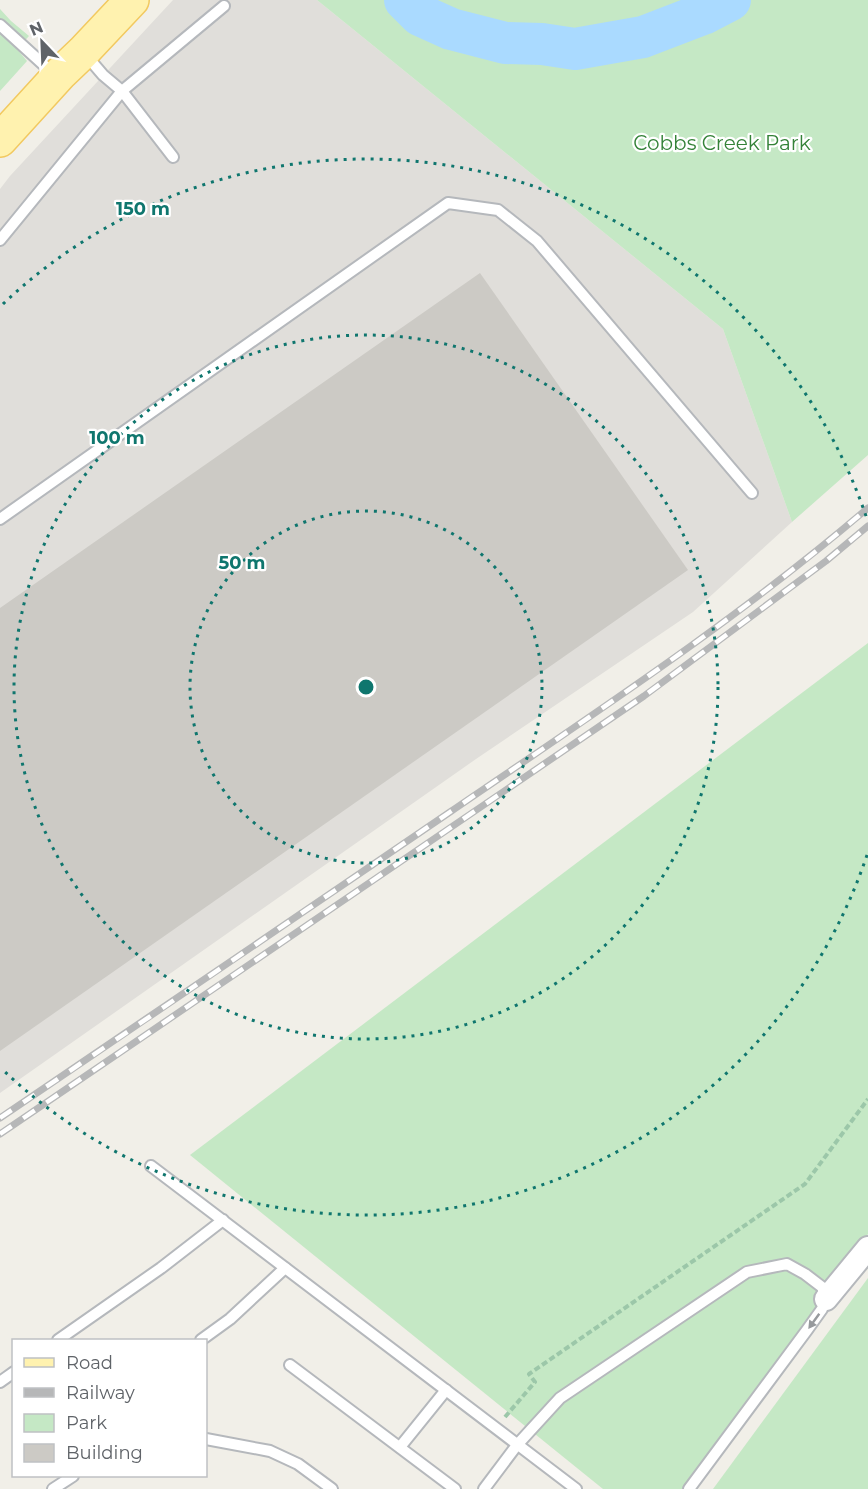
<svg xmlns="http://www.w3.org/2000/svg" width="868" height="1489" font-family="Montserrat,sans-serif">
<rect width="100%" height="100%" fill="#f1efe8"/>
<path fill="#e0deda" d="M173 0H317L723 329 792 522 693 612 476 759 0 1093V189L10 176Z"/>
<g fill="#c5e8c5">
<path d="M317 0H868V455L792 522 723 329Z"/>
<path d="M0 9 11 21 29 36 17 49 27 61 0 91Z"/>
<path d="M868 643V1234L693 1489H603L190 1155Z"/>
<path d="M868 1278V1489H713Z"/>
</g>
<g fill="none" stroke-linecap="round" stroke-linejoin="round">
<path stroke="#aadaff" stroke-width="42" d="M405 0 420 15 451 29 505 43 542 44 575 49 643 37 703 14 730 0"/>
</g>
<path fill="#cccac5" d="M480 273 688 570 0 1051V608Z"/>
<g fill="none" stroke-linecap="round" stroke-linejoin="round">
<defs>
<g id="service">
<path d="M0 25 55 75"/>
<path d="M85 54 103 75 122 91 224 6"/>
<path d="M0 240 122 91 173 157"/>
<path d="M0 519 448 203 498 210 537 241 752 493"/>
<path d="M151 1166 576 1489"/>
<path d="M58 1340 161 1268 223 1220"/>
<path d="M201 1340 230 1319 285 1268"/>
<path d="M290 1365 455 1489"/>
<path d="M0 1382 14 1372"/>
<path d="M206 1439 270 1451 298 1464 332 1489"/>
<path d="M400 1447 446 1390"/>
<path d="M53 1489 73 1476"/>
<path d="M484 1489 517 1445 560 1398 747 1272 787 1264 805 1274 822 1287 826 1299 822 1309 807 1330 689 1489"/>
</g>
<path id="minor" d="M826 1299 868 1248"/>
<path id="primary" d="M0 140 61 73 83 52 132 0"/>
</defs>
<use href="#service" stroke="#b5b8bc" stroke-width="14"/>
<use href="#minor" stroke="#b5b8bc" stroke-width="26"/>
<use href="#primary" stroke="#f2c960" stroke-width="36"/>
<path stroke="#9cc7a9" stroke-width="4" stroke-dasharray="6 3" stroke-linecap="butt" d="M505 1417 535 1382 529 1374 805 1184 868 1099"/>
<use href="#service" stroke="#fff" stroke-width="10"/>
<use href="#minor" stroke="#fff" stroke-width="22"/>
<use href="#primary" stroke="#fff2af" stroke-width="33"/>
<defs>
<g id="rail">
<path d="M0 1118C150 1017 300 914 450 812 592 715 737 620 868 508"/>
<path d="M0 1134 644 696 826 561 868 526"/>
</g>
</defs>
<use href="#rail" stroke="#b6b7b8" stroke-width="7"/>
<use href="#rail" stroke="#fff" stroke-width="4.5" stroke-dasharray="14" stroke-linecap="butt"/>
</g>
<defs><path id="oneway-solid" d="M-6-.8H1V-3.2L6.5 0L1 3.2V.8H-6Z" transform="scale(1.5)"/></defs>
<use fill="#979a9d" href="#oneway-solid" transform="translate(814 1321) rotate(126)"/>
<g fill="none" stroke="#0f766e" stroke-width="3" stroke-dasharray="3 6">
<circle cx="366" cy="687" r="176"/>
<circle cx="366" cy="687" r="352"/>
<path d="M867 855A528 528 0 0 1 3 1070M3 304A528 528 0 0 1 867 519"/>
</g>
<g text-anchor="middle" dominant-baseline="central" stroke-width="4.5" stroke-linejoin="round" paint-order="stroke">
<g font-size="20" fill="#348238" stroke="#fff">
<text x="722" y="143">Cobbs Creek Park</text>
</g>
</g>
<circle cx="366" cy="687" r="9" fill="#0f766e" stroke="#fff" stroke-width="3"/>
<g font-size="18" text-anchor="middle" font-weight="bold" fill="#0f766e" stroke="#fff" stroke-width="4.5" stroke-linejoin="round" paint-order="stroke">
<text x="143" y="215">150 m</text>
<text x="117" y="444">100 m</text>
<text x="242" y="569">50 m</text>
</g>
<rect x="12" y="1339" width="195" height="138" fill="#ffffff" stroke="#bfc1c3" stroke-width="1.5"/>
<rect x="24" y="1358" width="30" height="9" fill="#fff2af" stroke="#bfc1c3" stroke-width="1.5"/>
<text x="66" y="1369" font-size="18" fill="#5f6368">Road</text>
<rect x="24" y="1388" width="30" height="9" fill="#b6b7b8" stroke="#bfc1c3" stroke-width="1.5"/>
<text x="66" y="1399" font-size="18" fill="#5f6368">Railway</text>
<rect x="24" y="1414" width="30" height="18" fill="#c5e8c5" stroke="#bfc1c3" stroke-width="1.5"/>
<text x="66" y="1429" font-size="18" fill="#5f6368">Park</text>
<rect x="24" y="1444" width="30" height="18" fill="#cccac5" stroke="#bfc1c3" stroke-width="1.5"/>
<text x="66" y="1459" font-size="18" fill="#5f6368">Building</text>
<g transform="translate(42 42) rotate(337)" stroke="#ffffff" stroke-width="4.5" paint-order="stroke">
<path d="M0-4.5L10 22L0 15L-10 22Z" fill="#5f6368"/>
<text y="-9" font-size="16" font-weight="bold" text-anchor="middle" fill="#5f6368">N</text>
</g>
</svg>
